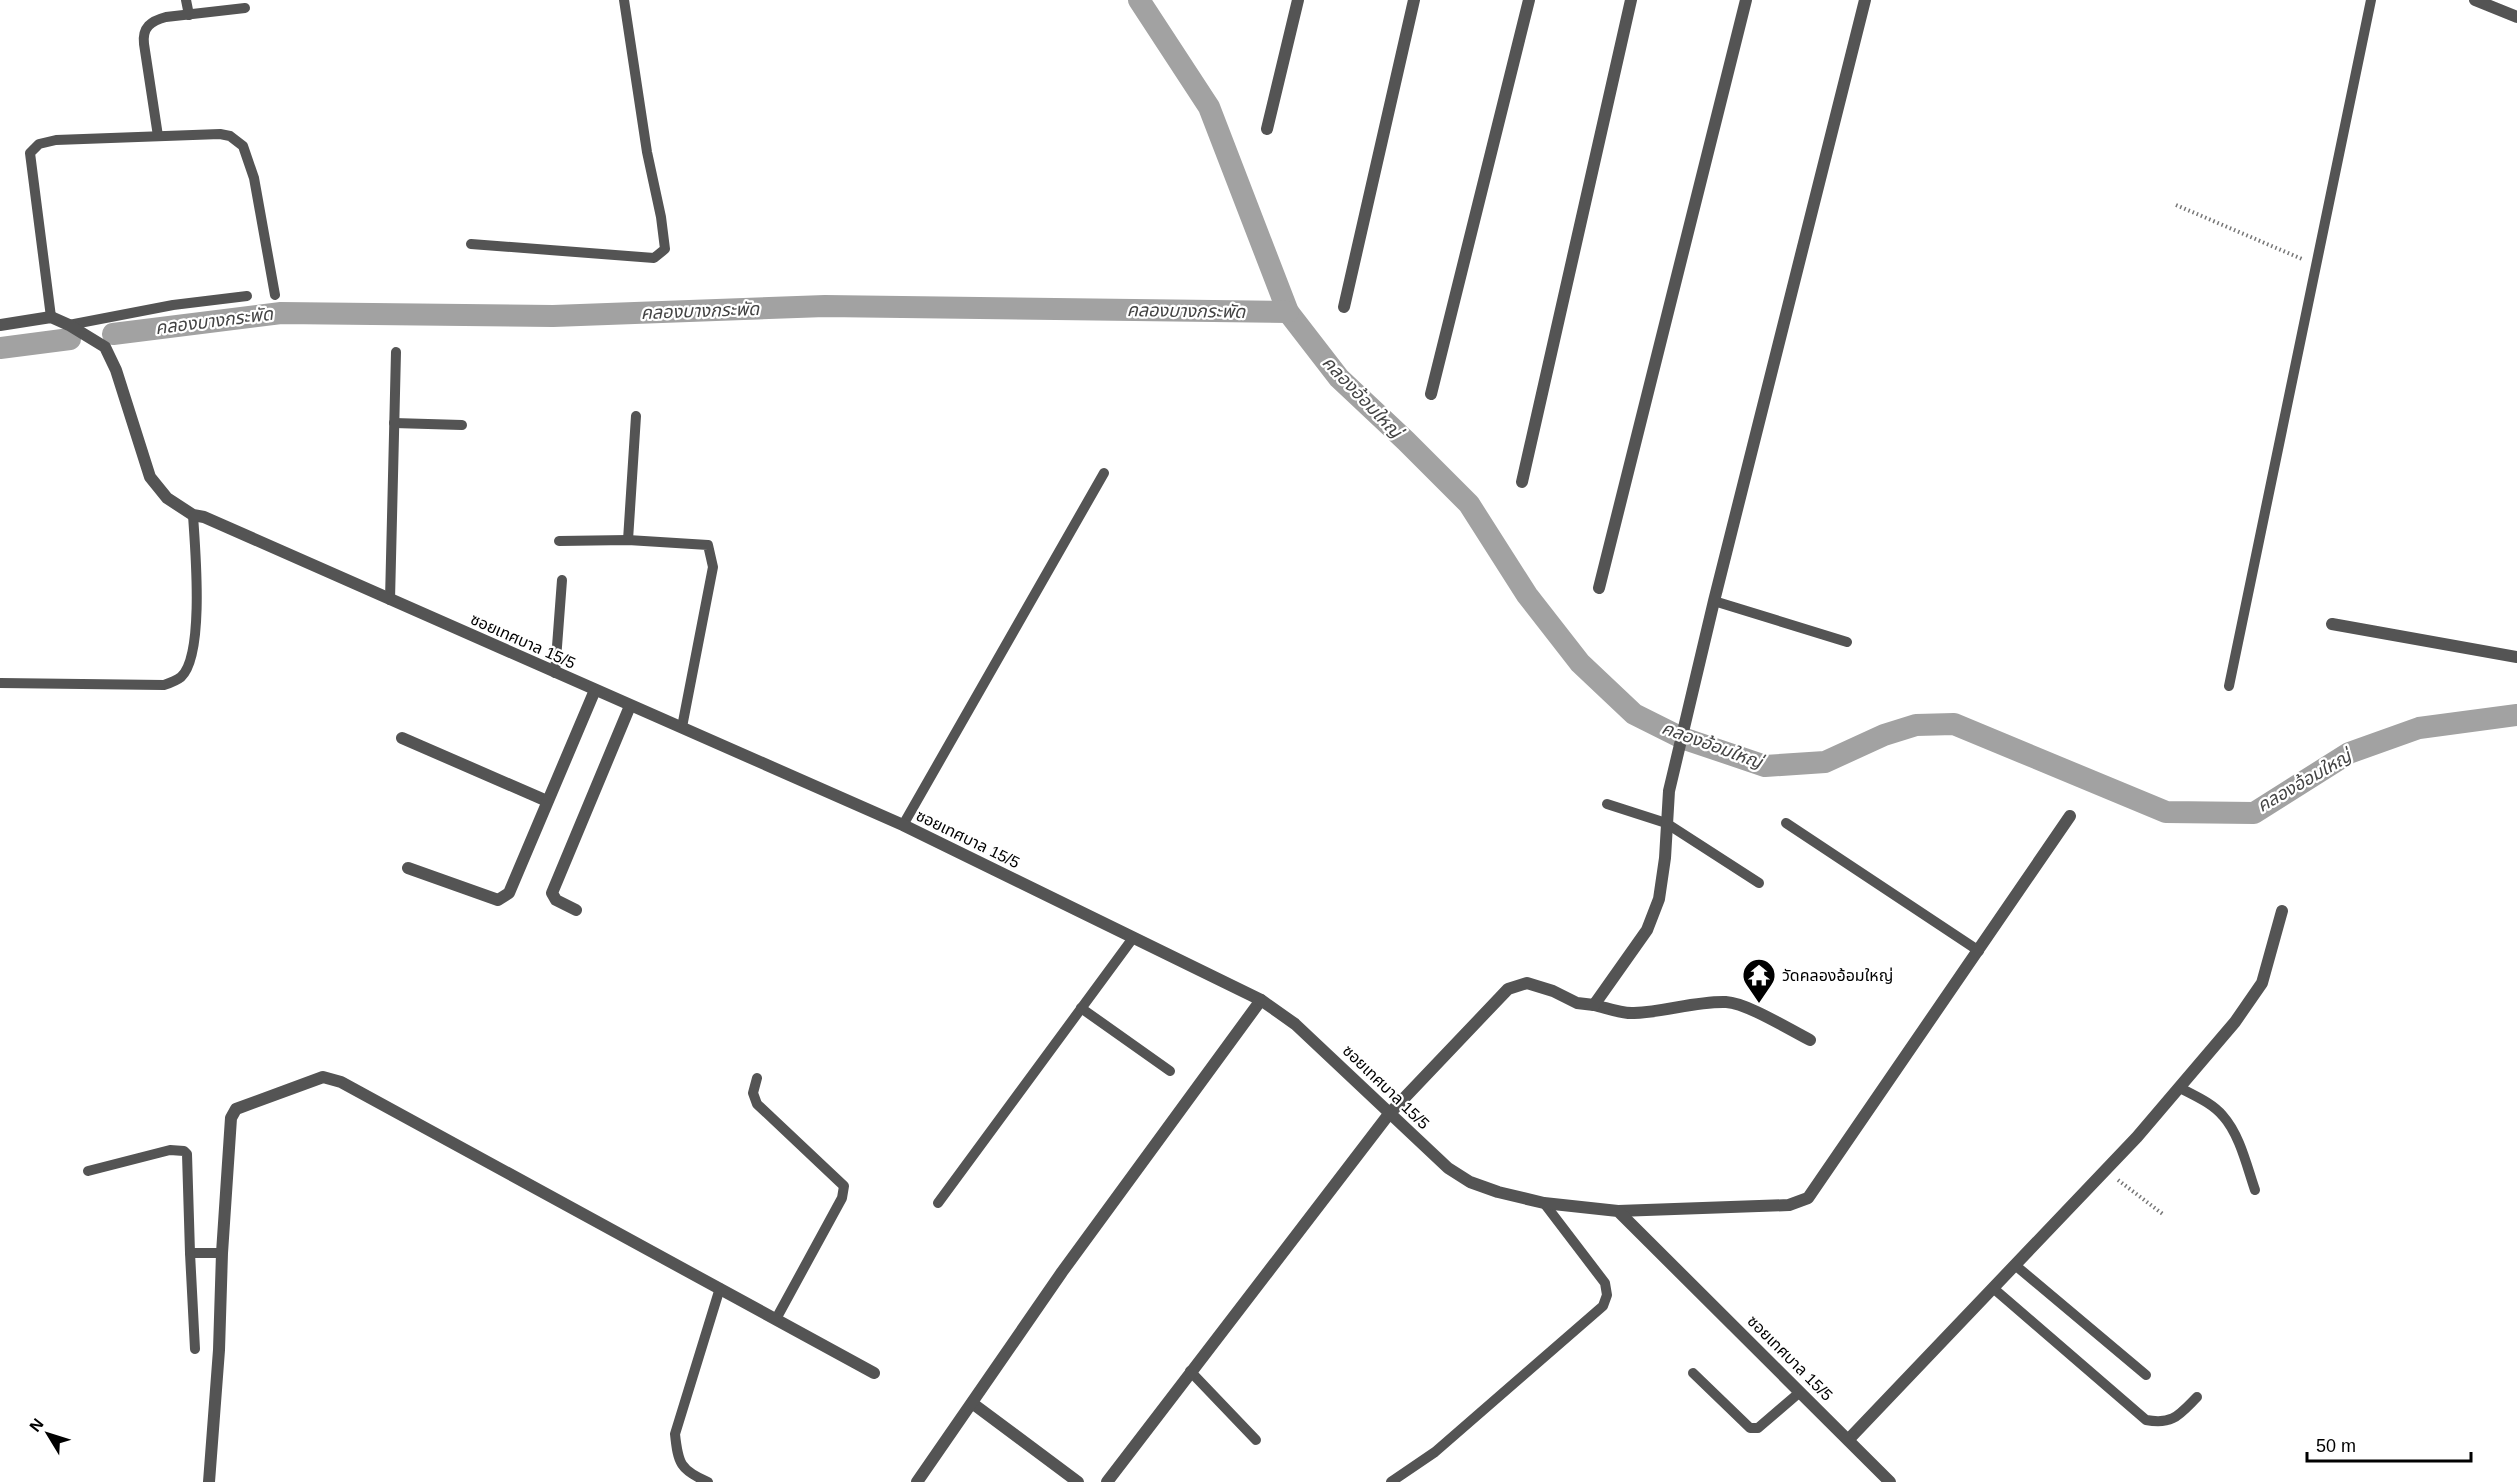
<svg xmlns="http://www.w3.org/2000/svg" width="2517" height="1482" font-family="Arial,'Noto Sans Thai',sans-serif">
<rect width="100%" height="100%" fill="#fff"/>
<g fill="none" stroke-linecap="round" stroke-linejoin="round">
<g stroke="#a2a2a2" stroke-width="22">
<path d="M1139 0 1209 107 1288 312 1339 378 1406 441 1469 504 1527 595 1580 663 1634 714 1682 738 1765 766 1825 762 1884 735 1916 725 1954 724 2166 812 2254 813 2349 753 2419 728 2517 715"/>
<path d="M113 334 281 313 553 316 825 306 1288 312"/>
<path d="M0 348 70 339"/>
</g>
<g stroke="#767676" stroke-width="4" stroke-dasharray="1.5 3" stroke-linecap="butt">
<path d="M2176 205 2302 259"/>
<path d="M2118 1180 2164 1215"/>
</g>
<g stroke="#545454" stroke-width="10">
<path d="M186 0 189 15"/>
<path d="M158 136 144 44C142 27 151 21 166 17L245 8"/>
<path d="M471 244 654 258 665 249 661 217 647 152 624 0"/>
<path d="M51 317 30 153 39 144 56 140 220 134 230 136 243 146 254 178 275 295"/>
<path d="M69 325 173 305 247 296"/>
<path d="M394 423 462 425"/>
<path d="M628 540 636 416"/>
<path d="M559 541 628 540 708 545 713 567 682 727"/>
<path d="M390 600 396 352"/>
<path d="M1714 601 1847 642"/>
<path d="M555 673 562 580"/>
<path d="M0 683 164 685C170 683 176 681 181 677 205 655 195 547 193 515"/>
<path d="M2229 686 2371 0"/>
<path d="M1607 804 1666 823 1759 883"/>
<path d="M1786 823 1979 951"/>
<path d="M903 825 1104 473"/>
<path d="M1081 1008 1170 1071"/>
<path d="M757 1078 753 1093 757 1104 844 1186 842 1198 776 1319"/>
<path d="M2180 1088C2195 1096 2212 1103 2223 1116 2240 1135 2247 1167 2255 1190"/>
<path d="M88 1171 170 1150 184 1151 187 1154 190 1253H222"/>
<path d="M938 1203 1133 938"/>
<path d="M190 1253 195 1349"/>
<path d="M2015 1265 2146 1375"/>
<path d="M1993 1288 2146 1420C2173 1425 2179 1415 2197 1397"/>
<path d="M1190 1371 1256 1440"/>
<path d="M1693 1373 1750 1428H1758L1800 1392"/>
<path d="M708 1482C680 1470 678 1463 675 1434L720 1288"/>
<path d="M1391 1482 1435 1452 1603 1306 1607 1295 1605 1283 1544 1203"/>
</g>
<g stroke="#545454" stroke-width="12">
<path d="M2475 0 2517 17"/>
<path d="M1267 129 1298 0"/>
<path d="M1344 307 1414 0"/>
<path d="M1431 394 1529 0"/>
<path d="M1522 482 1631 0"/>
<path d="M1599 588 1746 0"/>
<path d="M2332 624 2517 657"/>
<path d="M402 738 547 801"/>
<path d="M408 868 498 900 509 893 595 690"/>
<path d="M576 910 556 900 552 893 630 706"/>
<path d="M1594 1005C1607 1008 1621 1014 1634 1013 1666 1012 1695 1001 1726 1002 1747 1003 1790 1030 1810 1040"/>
<path d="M1618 1211 1789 1205 1808 1198 2070 816"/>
<path d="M972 1403 1078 1482"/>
<path d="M1849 1439 2137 1137 2235 1022 2262 983 2282 911"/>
<path d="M209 1482 219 1350 222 1253 231 1118 236 1109 323 1077 341 1082 874 1373"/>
<path d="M917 1482 1062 1272 1261 1000"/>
<path d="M1107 1482 1389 1114 1508 989 1527 983 1553 991 1577 1003 1594 1005 1647 930 1659 899 1665 858 1669 791 1714 601 1865 0"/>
</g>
<path stroke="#545454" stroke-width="12" d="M0 325 51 317 69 325 105 347 116 370 150 477 167 498 193 515 204 517 903 825 1261 1000 1295 1024 1448 1168 1470 1182 1498 1192 1544 1203 1618 1211 1890 1482"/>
</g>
<defs>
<symbol id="temple-pin" viewBox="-11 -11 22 30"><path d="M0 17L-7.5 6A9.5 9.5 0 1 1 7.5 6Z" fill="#000" stroke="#fff"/><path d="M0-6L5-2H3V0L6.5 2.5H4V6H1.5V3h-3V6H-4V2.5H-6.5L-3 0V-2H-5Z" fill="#fff"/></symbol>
</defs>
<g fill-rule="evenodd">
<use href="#temple-pin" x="1740" y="956" width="38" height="52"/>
</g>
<g text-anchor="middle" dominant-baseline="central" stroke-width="4.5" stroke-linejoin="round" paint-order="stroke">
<g font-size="16" fill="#000" stroke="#fff">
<text transform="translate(523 641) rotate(24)">ซอยเทศบาล 15/5</text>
<text transform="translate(968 839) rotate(26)">ซอยเทศบาล 15/5</text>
<text transform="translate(1386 1087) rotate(44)">ซอยเทศบาล 15/5</text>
<text transform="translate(1790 1358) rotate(45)">ซอยเทศบาล 15/5</text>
</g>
<g font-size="16" fill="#000" stroke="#fff" text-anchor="start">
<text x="1782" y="975">วัดคลองอ้อมใหญ่</text>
</g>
<g font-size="18" font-style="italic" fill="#434343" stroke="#fff">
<text transform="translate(700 311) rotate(-2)">คลองบางกระพัด</text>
<text transform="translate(1186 311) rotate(1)">คลองบางกระพัด</text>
<text transform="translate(214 321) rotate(-7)">คลองบางกระพัด</text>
<text transform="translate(1362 397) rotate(46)">คลองอ้อมใหญ่</text>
<text transform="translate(1712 745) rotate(20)">คลองอ้อมใหญ่</text>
<text transform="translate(2304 781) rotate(-30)">คลองอ้อมใหญ่</text>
</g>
</g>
<g transform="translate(48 1434) rotate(308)" stroke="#ffffff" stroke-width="4.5" paint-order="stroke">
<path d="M0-4.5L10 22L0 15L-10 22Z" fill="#000000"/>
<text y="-9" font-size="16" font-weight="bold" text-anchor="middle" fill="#000000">N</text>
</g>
<path d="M2307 1452v9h164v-9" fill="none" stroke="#000000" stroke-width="3"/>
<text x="2316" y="1452" font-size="18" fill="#000000" stroke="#ffffff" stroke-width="4.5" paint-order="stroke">50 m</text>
</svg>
